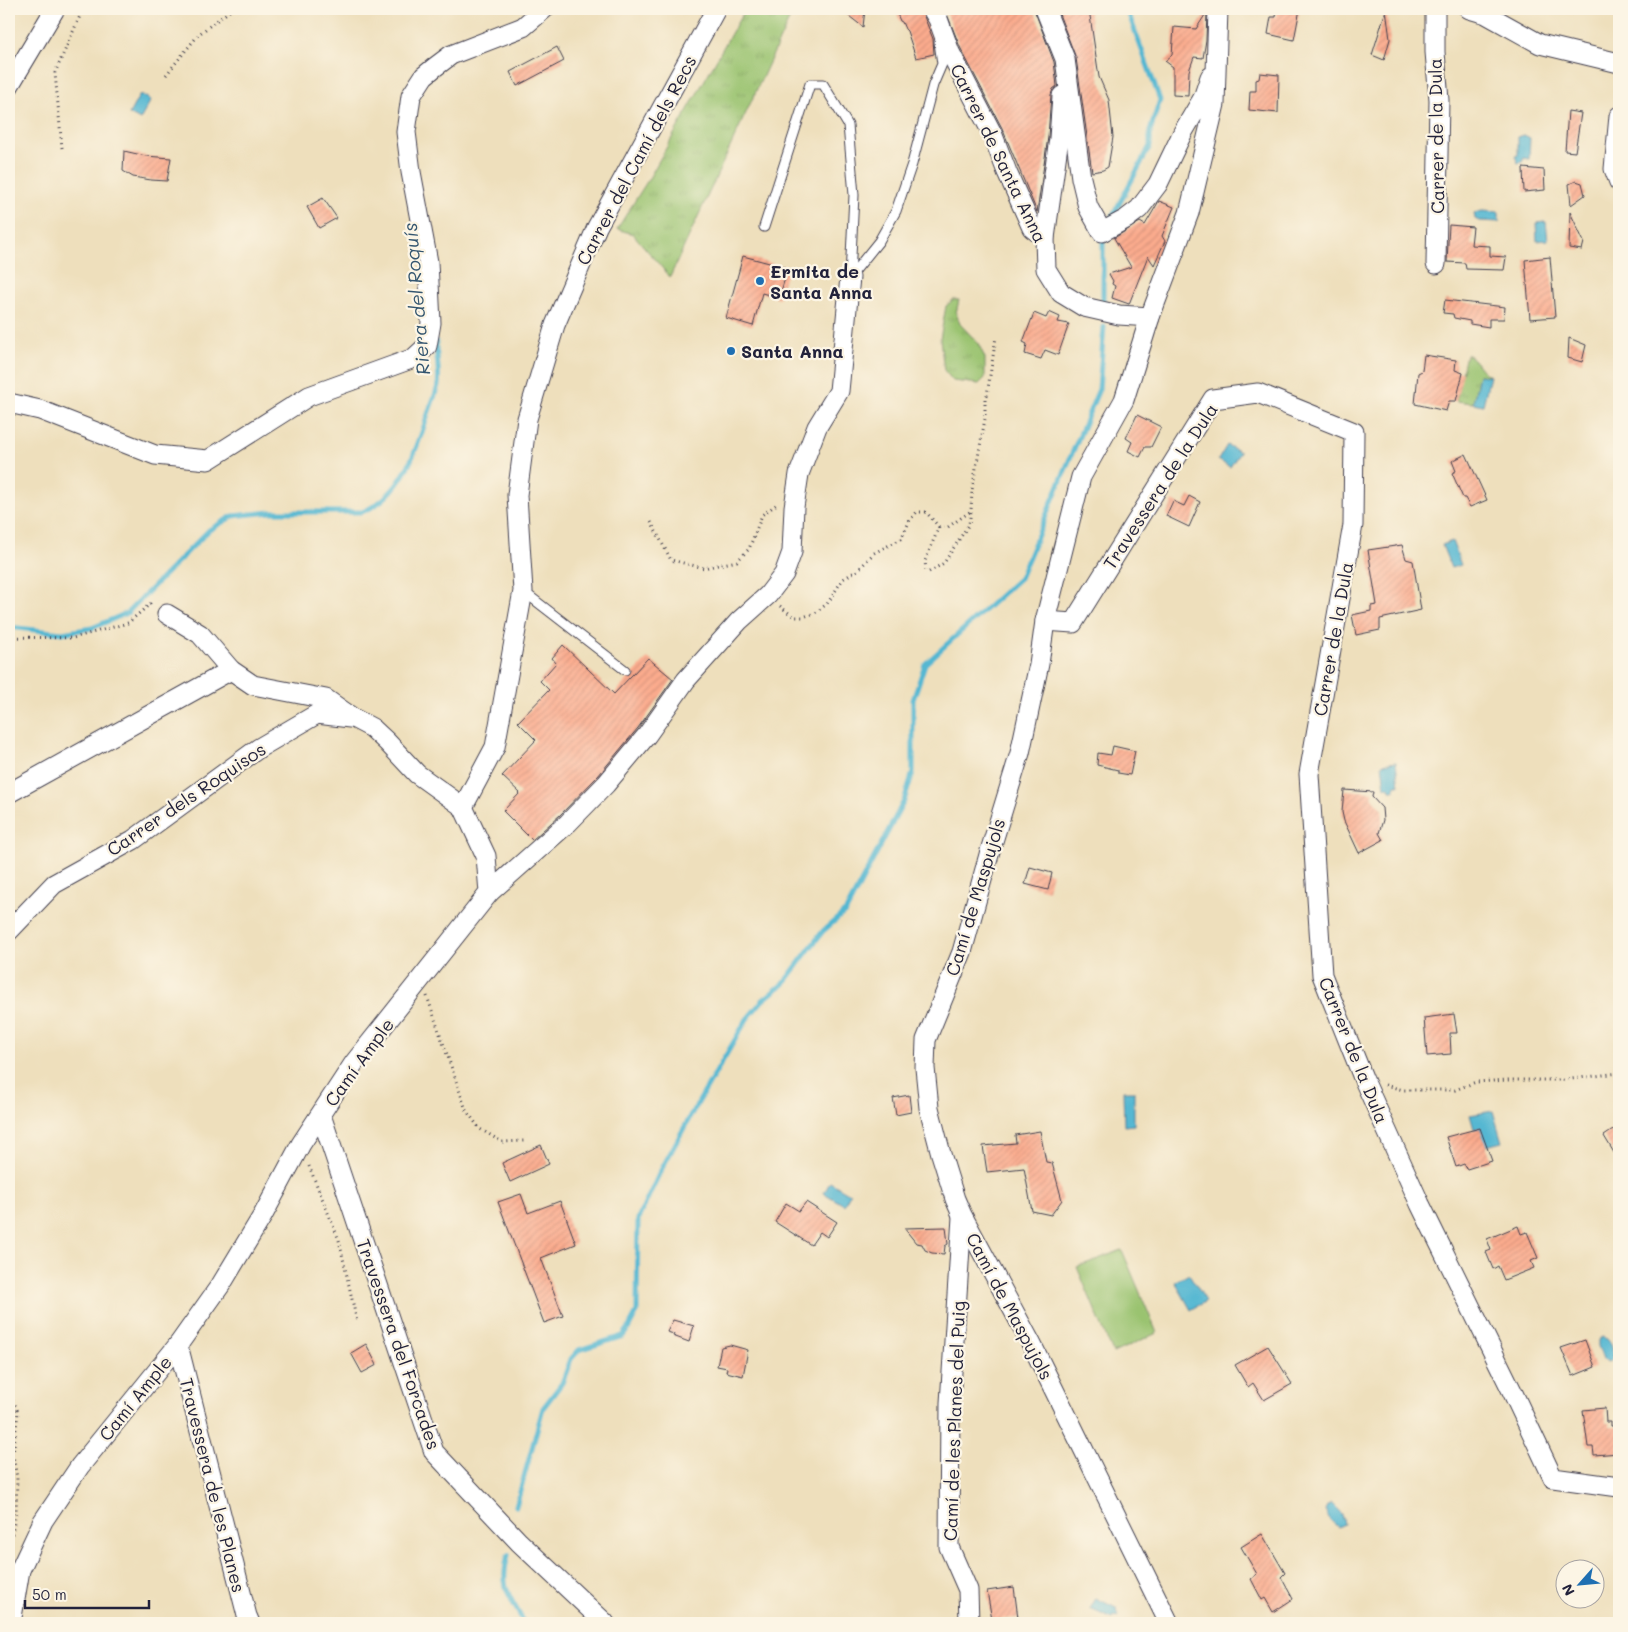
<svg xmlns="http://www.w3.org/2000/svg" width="1628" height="1632" font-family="Mali,sans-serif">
<defs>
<pattern id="grass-tufts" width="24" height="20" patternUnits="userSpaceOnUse" patternTransform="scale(1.25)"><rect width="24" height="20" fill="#9ac36f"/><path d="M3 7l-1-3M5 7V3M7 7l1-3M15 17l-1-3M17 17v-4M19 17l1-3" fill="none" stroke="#84a761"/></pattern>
<pattern id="building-hatch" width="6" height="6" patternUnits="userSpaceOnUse" patternTransform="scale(1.25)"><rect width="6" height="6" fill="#fbab8d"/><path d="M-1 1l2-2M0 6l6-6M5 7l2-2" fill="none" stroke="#d7937b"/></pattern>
</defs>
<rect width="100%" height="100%" fill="#fcf5e5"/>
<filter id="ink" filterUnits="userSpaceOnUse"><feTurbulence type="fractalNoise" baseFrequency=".02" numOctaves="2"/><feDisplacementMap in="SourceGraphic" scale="10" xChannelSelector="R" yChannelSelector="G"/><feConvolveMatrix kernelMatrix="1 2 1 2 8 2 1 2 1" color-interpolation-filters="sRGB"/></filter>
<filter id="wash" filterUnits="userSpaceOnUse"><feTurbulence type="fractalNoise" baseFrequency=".0096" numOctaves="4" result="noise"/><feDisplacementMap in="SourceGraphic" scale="20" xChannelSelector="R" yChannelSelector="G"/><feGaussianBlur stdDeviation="1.12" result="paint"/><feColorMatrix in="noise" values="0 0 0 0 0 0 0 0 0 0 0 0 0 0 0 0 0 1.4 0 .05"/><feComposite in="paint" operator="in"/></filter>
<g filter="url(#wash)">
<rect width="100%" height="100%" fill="#eedfbc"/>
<g fill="url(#grass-tufts)" stroke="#5e7255">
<path d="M745 9H794L670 277 633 234 617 229 648 180Z"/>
<path d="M953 300H959L956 313 960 324 978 343 985 358V378L979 384 953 381 944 370 940 339 946 306Z"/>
<path d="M1466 354C1477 359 1478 370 1490 376L1479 375 1473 403 1456 401Z"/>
</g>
<path fill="#9ac36f" stroke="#5e7255" d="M1122 1250 1157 1333 1113 1353 1077 1267Z"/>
<g fill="#54b7d2" stroke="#3b6c86">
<path d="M140 94 151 100 140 120 129 114Z"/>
<path d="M1524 135 1530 138 1529 159 1524 158 1522 162 1518 163 1515 156 1518 155V137Z"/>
<path d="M1482 211 1499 212V222L1479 221 1475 219 1474 213Z"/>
<path d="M1546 222 1548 240 1537 241 1536 223Z"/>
<path d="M1479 375 1490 376 1483 405 1473 403Z"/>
<path d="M1227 445 1240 452 1230 467 1218 460Z"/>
<path d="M1452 541 1461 565 1451 568 1442 545Z"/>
<path d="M1396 762 1399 785H1396L1394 790H1390L1389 787H1385L1382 764Z"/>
<path d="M1123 1091H1134V1125L1124 1126Z"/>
<path d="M1493 1111 1502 1142 1486 1146 1480 1128 1474 1129 1470 1115Z"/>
<path d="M830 1182 850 1194 844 1205 824 1193Z"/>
<path d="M1189 1274 1206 1301 1191 1310 1175 1282Z"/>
<path d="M1602 1337 1607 1339C1613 1345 1614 1353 1611 1360L1608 1362 1603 1360 1598 1346V1340Z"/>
<path d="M1331 1503 1342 1514 1344 1524 1338 1527 1330 1520 1325 1510 1327 1506Z"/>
<path d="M1096 1598 1118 1609 1117 1611 1119 1615 1118 1617 1114 1616 1113 1619 1090 1609Z"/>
</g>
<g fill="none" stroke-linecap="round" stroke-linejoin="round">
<g stroke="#54b7d2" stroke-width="5">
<path d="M1110 221 1150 146V131L1160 100 1127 9"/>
<path d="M1103 304V238"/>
<path d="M9 627 62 633 92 628 127 613 209 530 233 516 271 512H362C402 496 416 452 428 414 431 405 436 394 438 385 440 372 436 356 436 342"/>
<path d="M516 1506 543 1408 562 1383 571 1359 579 1350 623 1336 628 1329 637 1312 638 1219 660 1172 691 1115 747 1019 763 1000 783 984 823 931 846 911 904 801 913 772V700L925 664 1020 578 1099 389 1104 327"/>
<path d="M508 1555C499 1589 510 1595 524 1623"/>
</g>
</g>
<g id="blocks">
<g fill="url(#building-hatch)">
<path d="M840 9H865L863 27Z"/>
<path d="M895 9H921L933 39 934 54 916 58 907 31 905 29 902 22 900 21Z"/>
<path d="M945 9H1034L1054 62 1057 86 1053 89 1051 95 1048 137 1037 212 1002 128 960 47Z"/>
<path d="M1057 9H1089L1099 77 1109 100 1113 137 1108 167 1103 170 1092 172 1076 58Z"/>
<path d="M1277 9H1300L1294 40 1268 34 1271 17H1276Z"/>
<path d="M1386 10 1390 39 1384 60 1372 55Z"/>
<path d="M1207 12 1206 40 1203 58 1194 57 1189 71 1188 96 1173 95V67L1165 61 1172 55 1174 27 1196 29Z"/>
<path d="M557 47 564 61 517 86 510 72Z"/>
<path d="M1260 73 1279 75 1278 113 1249 110 1250 91H1256V80L1259 79Z"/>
<path d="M1568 111 1581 113 1575 152 1565 151Z"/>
<path d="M124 151 146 156 171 158 167 181 151 180 133 177 123 171Z"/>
<path d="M1523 168 1544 170 1545 190 1524 192Z"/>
<path d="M1576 181 1582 183 1585 195 1571 205 1569 184Z"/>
<path d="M323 198 337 218 319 228 307 207Z"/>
<path d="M1159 201 1174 207 1162 236 1165 241 1154 265 1148 256 1129 304 1112 298 1115 286 1112 284 1113 281 1109 274 1131 267 1114 238 1140 222 1145 225Z"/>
<path d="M1570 212 1584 242 1582 250 1569 248Z"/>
<path d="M1449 225 1473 227 1471 245 1490 246V256L1506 257 1504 270 1466 269 1465 263 1447 262Z"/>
<path d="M743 256 788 268 779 298 762 293 753 326 726 318Z"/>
<path d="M1550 257 1555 317 1530 319 1525 260Z"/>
<path d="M1445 300 1505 307 1504 319H1489V327L1470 324V321L1454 318 1453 314 1443 313Z"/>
<path d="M1049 312 1060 317 1058 322 1069 324 1058 355 1045 350 1041 359 1025 354 1027 344 1023 342 1034 313 1046 318Z"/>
<path d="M1569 338 1586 345 1582 362 1568 358Z"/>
<path d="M1424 355 1456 360 1455 370 1463 373 1456 401H1449L1446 411 1415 404 1418 373 1422 371Z"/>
<path d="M1137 415 1161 427 1151 447H1145L1140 457 1128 451 1132 442 1126 438Z"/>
<path d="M1466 454 1487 500 1470 507 1465 498H1463L1452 473 1456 471 1452 461Z"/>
<path d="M1189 496 1200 502 1189 527 1166 516 1173 501 1184 506Z"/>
<path d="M1402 545 1406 559 1413 561 1421 610 1380 619V630L1356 635 1352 615 1371 611V606L1377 605 1368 550Z"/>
<path d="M563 645 614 694 648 658 673 679 638 728 598 776 560 815 532 840 503 811 520 793 502 776 536 740 518 722 549 690 540 681 556 663 552 658Z"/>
<path d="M1113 746 1135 751 1130 775 1118 773V770L1097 765 1098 753 1111 755Z"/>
<path d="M1344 790 1373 792 1372 797 1382 808 1383 820 1379 833 1383 840 1359 853 1344 821 1342 812Z"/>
<path d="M1030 867 1052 873 1048 890 1025 884Z"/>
<path d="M1454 1014 1457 1033H1450L1451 1054 1427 1056 1424 1018Z"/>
<path d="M909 1095 911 1112 896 1115 893 1098Z"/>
<path d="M1619 1126V1161L1604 1136Z"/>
<path d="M1480 1128 1492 1161 1467 1169 1464 1164 1456 1167 1446 1137Z"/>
<path d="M1040 1131 1046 1162 1052 1163 1062 1200 1051 1215 1032 1211 1024 1168 987 1172 983 1146 1016 1143 1015 1135Z"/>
<path d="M541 1145 549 1164 510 1182 502 1163Z"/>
<path d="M521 1194 528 1213 560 1201 576 1244 541 1258 563 1316 544 1323 498 1202Z"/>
<path d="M806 1202 837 1222 827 1237 820 1232 811 1245 775 1222 786 1203 799 1211Z"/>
<path d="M1518 1226 1521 1234 1527 1232 1538 1258 1531 1261 1534 1268 1504 1280 1498 1266 1493 1269 1486 1252 1491 1250 1487 1239Z"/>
<path d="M946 1227 948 1244 945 1246 944 1254 932 1253 925 1250 922 1244 916 1243 904 1228Z"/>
<path d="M673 1320 694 1326 689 1342 673 1336 674 1334 667 1332Z"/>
<path d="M1585 1340 1595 1367 1573 1376 1561 1348Z"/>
<path d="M366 1344 377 1365 362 1373 351 1353Z"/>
<path d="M730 1345 748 1350 743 1376 726 1372 727 1368 717 1366 721 1347Z"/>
<path d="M1268 1346 1292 1384 1264 1400 1253 1383 1248 1387 1235 1365Z"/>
<path d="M1605 1408 1606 1422H1610V1426H1619V1453L1594 1455 1593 1447H1588L1583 1410Z"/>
<path d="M1262 1534 1285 1573 1281 1577 1293 1599 1273 1612 1265 1598 1262 1600 1251 1579 1257 1574 1241 1547Z"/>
<path d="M1014 1587 1018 1618 992 1620 987 1591Z"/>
</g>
</g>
</g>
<g filter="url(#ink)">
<use href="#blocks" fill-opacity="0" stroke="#413e4e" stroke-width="1"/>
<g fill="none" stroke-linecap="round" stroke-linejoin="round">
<defs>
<g id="lane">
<path d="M764 227 810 84H823L848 125 854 195 850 277"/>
<path d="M850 277 879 241 896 211 912 164 933 85 942 64 939 42"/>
<path d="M523 591 625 670"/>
</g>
<g id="street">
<path d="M932 9 938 19 950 52 992 133 1007 172 1032 228 1045 238"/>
<path d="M1045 9 1065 59 1081 178 1088 207 1102 232 1126 219 1139 209 1158 184 1183 132 1203 98 1210 77"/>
<path d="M1435 9V52L1439 100 1436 264"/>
<path d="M1469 9 1486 14 1540 44 1619 63"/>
<path d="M9 86 55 9"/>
<path d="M1062 96 1059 138 1045 238 1046 269 1061 293 1084 307 1119 315 1150 317"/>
<path d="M1619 116 1614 169 1619 182"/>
<path d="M9 403 40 410 155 455 208 460 309 396 414 358 427 346 431 323 428 262 411 172 406 132 411 96 424 76 435 67 451 55 523 27 544 9"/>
<path d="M1045 621 1073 623 1213 399 1258 393 1354 432 1353 525 1309 774 1322 975 1364 1080 1420 1204 1512 1391 1553 1478 1619 1487"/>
<path d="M9 793 231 670"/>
<path d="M463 807 495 747 523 591 517 495 527 419 555 325 597 227 716 9"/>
<path d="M489 893 568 823 606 784 647 735 686 680 739 621 768 595 784 574 792 552 794 507 799 474 817 427 839 391 850 277"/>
<path d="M9 931 54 884 133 840 259 748 317 714 350 718"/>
<path d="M323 1121 434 1452 519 1542 605 1623"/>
<path d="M962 1217 950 1403 949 1547 968 1590 969 1623"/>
<path d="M178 1345 247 1616 250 1623"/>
<path d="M11 1623 20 1570 43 1521 80 1466 178 1345 222 1283 263 1215 301 1144 354 1063 489 893 486 856 463 807 417 774 387 742 372 728 353 718 326 699 253 685 231 670 200 634 167 614"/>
<path d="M1169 1623 1031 1343 962 1215 955 1199 941 1154 929 1108 925 1068 926 1040 962 952 990 851 1020 753 1039 664 1045 621 1081 477 1124 400 1150 317 1189 213 1215 104 1218 9"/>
</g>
</defs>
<use href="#lane" stroke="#413e4e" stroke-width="11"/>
<use href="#street" stroke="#413e4e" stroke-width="21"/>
<g stroke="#413e4e" stroke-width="3" stroke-dasharray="1 4" stroke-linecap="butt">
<path d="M166 75 199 34 232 9"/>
<path d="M62 148 55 73 83 9"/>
<path d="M651 522 671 560 704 568 737 561 749 549 762 515 777 504"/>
<path d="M939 527 925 561 926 571 929 572 944 563 969 524 971 511"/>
<path d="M780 606 794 617H803L815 613 827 604 843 579 858 570 874 553 901 539 910 520 917 512H926L939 527H948L971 511 972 490 985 419V399L987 395 996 337"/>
<path d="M9 637 73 638 128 623 150 604 153 606"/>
<path d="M427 996 466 1110 480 1129 502 1142 525 1141"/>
<path d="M1385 1085 1403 1090H1455L1476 1082 1508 1080H1563L1619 1073"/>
<path d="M309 1166 339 1240 357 1322"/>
<path d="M9 1397 14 1402 18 1412 13 1455 17 1478 16 1512 9 1550"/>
</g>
<use href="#lane" stroke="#fff" stroke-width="9"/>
<use href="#street" stroke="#fff" stroke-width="19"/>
</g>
</g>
<g fill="#1f6fb2" stroke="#fcf5e5" stroke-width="2">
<circle cx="760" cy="281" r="5"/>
<circle cx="731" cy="351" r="5"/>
</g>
<g text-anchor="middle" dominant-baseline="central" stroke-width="4.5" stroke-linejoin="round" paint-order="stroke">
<g font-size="18" fill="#22223b" stroke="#fcf5e5">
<text transform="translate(1436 136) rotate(-91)">Carrer de la Dula</text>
<text transform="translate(999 153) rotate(64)">Carrer de Santa Anna</text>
<text transform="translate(636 160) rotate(-62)">Carrer del Camí dels Recs</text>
<text transform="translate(1160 486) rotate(-57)">Travessera de la Dula</text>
<text transform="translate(1333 639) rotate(-80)">Carrer de la Dula</text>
<text transform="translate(186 799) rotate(-34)">Carrer dels Roquisos</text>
<text transform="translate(975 897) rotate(-73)">Camí de Maspujols</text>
<text transform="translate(1354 1050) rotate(68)">Carrer de la Dula</text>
<text transform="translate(359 1062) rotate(-54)">Camí Ample</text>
<text transform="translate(1010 1306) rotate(62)">Camí de Maspujols</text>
<text transform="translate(399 1344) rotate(71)">Travessera del Forcades</text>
<text transform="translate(135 1398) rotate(-51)">Camí Ample</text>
<text transform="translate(954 1421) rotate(-88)">Camí de les Planes del Puig</text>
<text transform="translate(213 1485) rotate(76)">Travessera de les Planes</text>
</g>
<g font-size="18" font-weight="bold" fill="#22223b" stroke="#fcf5e5" text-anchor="start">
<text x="770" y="271">Ermita de<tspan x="770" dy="21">Santa Anna</tspan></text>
<text x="741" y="351">Santa Anna</text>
</g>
<g font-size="19" font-style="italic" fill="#345670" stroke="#fcf5e5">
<text transform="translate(416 299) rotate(-95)">Riera del Roquís</text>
</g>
</g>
<rect width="1628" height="1632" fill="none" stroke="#fcf5e5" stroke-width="30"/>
<g transform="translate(1580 1584) rotate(243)"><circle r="24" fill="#fcf5e5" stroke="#a5a1a1"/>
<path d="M0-4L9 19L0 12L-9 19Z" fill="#1f6fb2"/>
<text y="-8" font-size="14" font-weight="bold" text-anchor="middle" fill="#22223b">N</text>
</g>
<path d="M25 1600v8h124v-8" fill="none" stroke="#22223b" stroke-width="2.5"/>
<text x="32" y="1600" font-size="15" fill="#22223b" stroke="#fcf5e5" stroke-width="4" paint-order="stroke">50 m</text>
</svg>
